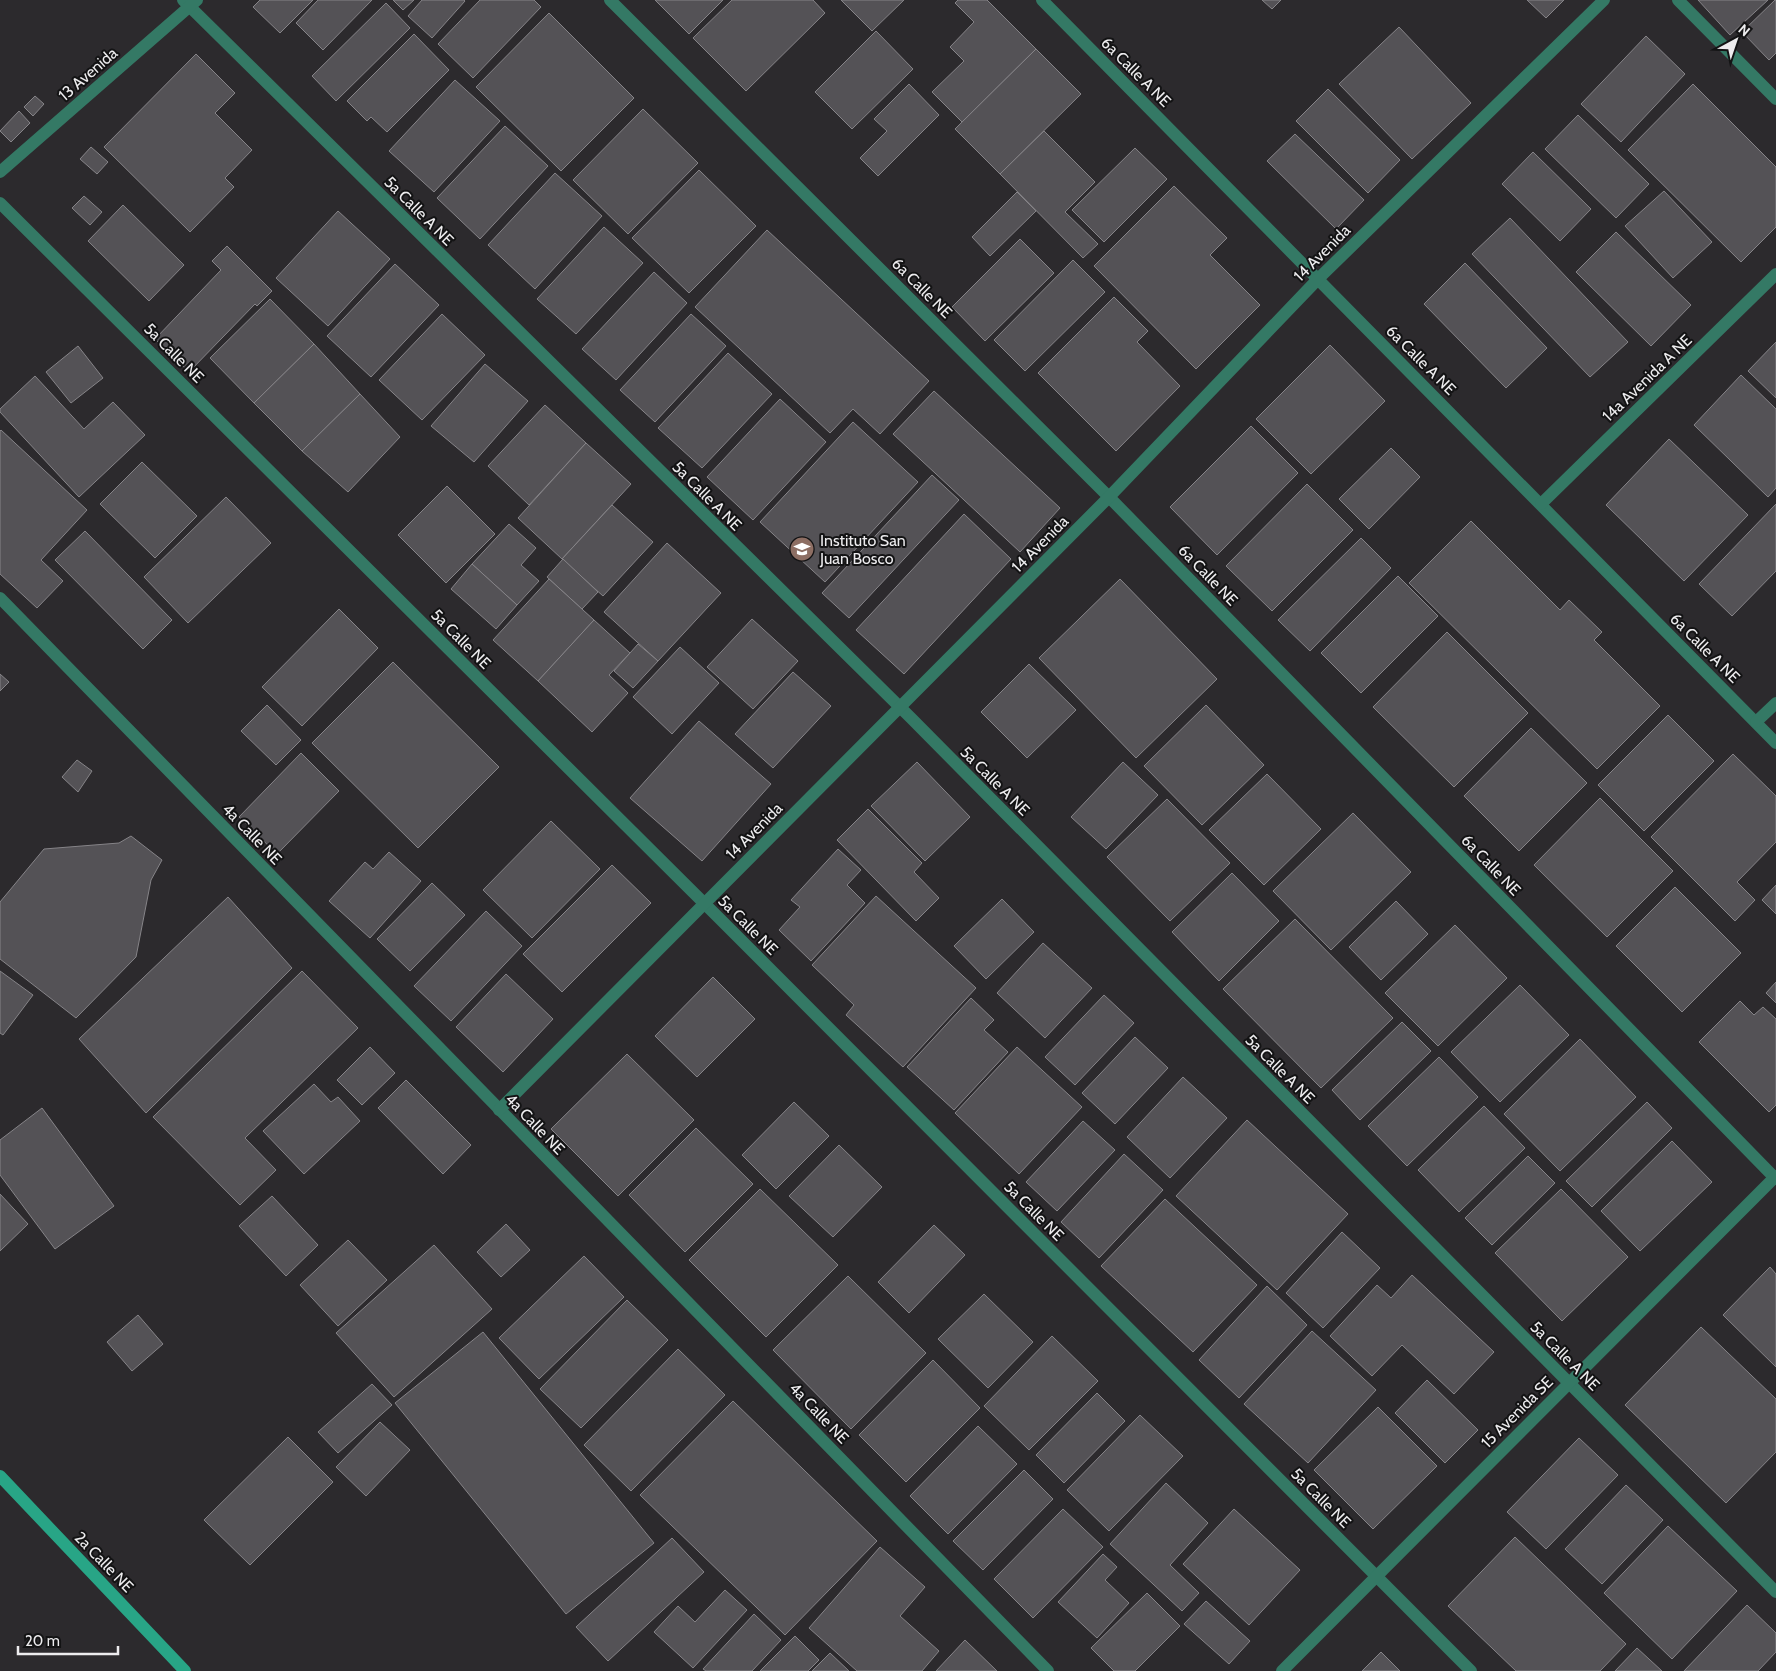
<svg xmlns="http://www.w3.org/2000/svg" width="1776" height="1671" font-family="Cabin,sans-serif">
<rect width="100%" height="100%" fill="#2c2a2d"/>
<g fill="#545256" stroke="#868488">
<path d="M260 0H313L280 33 253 7Z"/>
<path d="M318 0H372L323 50 296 23Z"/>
<path d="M393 0H414L403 10Z"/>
<path d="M422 0H464L465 1 432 38 408 16Z"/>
<path d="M480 0H534L541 7 473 78 438 44Z"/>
<path d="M655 0H723L689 34Z"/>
<path d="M732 0H813L825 13 746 91 693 38Z"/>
<path d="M841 0H904L872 31Z"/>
<path d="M958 0H987L1036 49 962 122 932 92 964 61 950 47 974 22 955 3Z"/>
<path d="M1262 0H1281L1272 9Z"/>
<path d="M1527 0H1564L1546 18Z"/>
<path d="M1698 0H1768L1730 35Z"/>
<path d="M1775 0H1776V53L1769 60 1742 32Z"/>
<path d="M386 3 410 28 336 101 312 76Z"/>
<path d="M549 13 634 98 561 171 476 87Z"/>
<path d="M1399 27 1471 103 1412 159 1339 84Z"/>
<path d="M876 31 913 69 852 129 815 92Z"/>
<path d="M414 34 449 70 387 132 371 117 367 121 347 101Z"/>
<path d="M1646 36 1685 74 1621 142 1581 104Z"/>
<path d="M1036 49 1081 94 1000 174 955 129Z"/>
<path d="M196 54 235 93 215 113 252 150 225 178 234 187 190 232 104 147Z"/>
<path d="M455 80 500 121 434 192 389 151Z"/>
<path d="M909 84 939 115 878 176 860 158 887 131 874 119Z"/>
<path d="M1693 84 1776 167V227L1741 262 1628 150Z"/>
<path d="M1328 89 1400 160 1368 193 1296 121Z"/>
<path d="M35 96 44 104 33 116 24 107Z"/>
<path d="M643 109 698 163 628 234 573 180Z"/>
<path d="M19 111 30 123 11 142 0 131Z"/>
<path d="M1578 115 1649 184 1616 218 1545 149Z"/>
<path d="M505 126 548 166 480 239 437 198Z"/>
<path d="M1044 131 1095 182 1065 212 1098 244 1083 258 1000 174Z"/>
<path d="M1295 134 1364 200 1336 229 1267 161Z"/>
<path d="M91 147 108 162 97 174 80 159Z"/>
<path d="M1135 148 1167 179 1104 242 1072 210Z"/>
<path d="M1533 152 1591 209 1560 241 1502 184Z"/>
<path d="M699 170 756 226 689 293 632 238Z"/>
<path d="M555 173 602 216 535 289 488 245Z"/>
<path d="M1174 186 1227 238 1210 255 1260 305 1196 369 1094 266Z"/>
<path d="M1664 191 1712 242 1673 278 1625 226Z"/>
<path d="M1017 192 1036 211 990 256 972 237Z"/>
<path d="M84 196 102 212 90 225 72 208Z"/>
<path d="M123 205 184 265 149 301 88 241Z"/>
<path d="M338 211 390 259 328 326 276 278Z"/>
<path d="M1510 218 1628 342 1590 377 1472 254Z"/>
<path d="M604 227 643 263 576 334 537 299Z"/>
<path d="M767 230 929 381 880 434 853 409 830 433 695 307Z"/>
<path d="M1616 232 1691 305 1651 346 1576 272Z"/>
<path d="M1020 239 1054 273 985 341 952 307Z"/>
<path d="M227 246 272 291 257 306 255 304 189 372 155 339 221 270 212 261Z"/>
<path d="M1073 260 1105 292 1025 371 994 340Z"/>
<path d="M1465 263 1547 348 1506 388 1424 304Z"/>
<path d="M395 264 439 305 371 377 327 336Z"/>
<path d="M654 272 687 303 616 380 582 349Z"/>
<path d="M1114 297 1148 331 1137 342 1180 386 1116 451 1038 373Z"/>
<path d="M270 299 314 344 254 403 210 358Z"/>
<path d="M442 314 485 355 422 420 379 380Z"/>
<path d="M691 314 726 346 655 422 620 390Z"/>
<path d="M1776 342V398L1748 371Z"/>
<path d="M314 344 360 394 302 451 254 403Z"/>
<path d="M1330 345 1385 401 1311 474 1256 419Z"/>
<path d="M78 346 103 378 71 403 46 372Z"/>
<path d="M728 353 772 394 702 468 658 428Z"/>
<path d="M485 364 528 401 474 462 431 426Z"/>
<path d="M1741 375 1776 409V488L1768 497 1694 425Z"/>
<path d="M35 376 84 429 113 402 145 435 79 497 0 412V409Z"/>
<path d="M934 391 1060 508 1020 552 893 434Z"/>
<path d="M360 394 400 437 348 492 302 451Z"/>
<path d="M780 399 826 442 753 520 707 477Z"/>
<path d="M545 405 586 443 529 505 488 466Z"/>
<path d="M853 422 918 482 825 582 760 522Z"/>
<path d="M1251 426 1298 473 1217 555 1170 507Z"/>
<path d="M1 430 87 510 41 560 63 581 37 608 0 574V431Z"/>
<path d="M1669 439 1748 515 1684 581 1606 505Z"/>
<path d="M586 443 631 484 562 559 518 518Z"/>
<path d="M1391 448 1420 477 1369 529 1339 499Z"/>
<path d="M142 462 197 516 155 558 100 504Z"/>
<path d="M932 475 959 500 849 618 822 593Z"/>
<path d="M1307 484 1353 530 1272 611 1226 566Z"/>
<path d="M447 486 495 534 446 583 398 535Z"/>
<path d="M226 497 271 543 188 623 144 577Z"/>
<path d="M1776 504V571L1732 616 1699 584Z"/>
<path d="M612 505 653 542 603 596 562 559Z"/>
<path d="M964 514 1011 559 904 674 856 630Z"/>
<path d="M1471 521 1560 610 1569 600 1602 632 1594 640 1660 706 1597 769 1409 583Z"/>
<path d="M509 524 536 548 521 565 539 581 517 605 472 564Z"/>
<path d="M85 531 172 620 143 649 55 560Z"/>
<path d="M1361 538 1391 568 1310 651 1278 620Z"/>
<path d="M667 543 721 593 658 661 604 612Z"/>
<path d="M563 559 598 592 582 609 547 577Z"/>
<path d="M472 564 517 605 496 629 451 589Z"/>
<path d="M1398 576 1438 616 1361 693 1321 653Z"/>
<path d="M549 579 594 620 538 681 493 640Z"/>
<path d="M1120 579 1217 679 1136 758 1039 658Z"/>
<path d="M339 609 378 648 302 726 262 687Z"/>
<path d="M752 619 798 661 753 709 707 667Z"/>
<path d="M594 620 630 653 609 675 628 693 592 732 538 681Z"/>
<path d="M1447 632 1528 713 1454 787 1373 707Z"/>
<path d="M638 644 658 661 633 688 614 671Z"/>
<path d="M680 647 719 683 672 734 633 697Z"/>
<path d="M393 662 499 767 418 848 312 743Z"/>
<path d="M1029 664 1076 710 1027 758 981 712Z"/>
<path d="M793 672 831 706 773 768 735 734Z"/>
<path d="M0 674 9 682 0 691Z"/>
<path d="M267 705 301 740 276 765 241 731Z"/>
<path d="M1206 705 1264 765 1202 825 1144 766Z"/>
<path d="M1668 715 1714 761 1644 831 1598 785Z"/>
<path d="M699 721 771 784 702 861 630 798Z"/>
<path d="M1531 728 1587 783 1519 851 1464 796Z"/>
<path d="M301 753 339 791 277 854 239 817Z"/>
<path d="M1733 754 1776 796V842L1737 882 1755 900 1735 921 1651 837Z"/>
<path d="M77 760 92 771 78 792 62 777Z"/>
<path d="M917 762 970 817 925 861 871 806Z"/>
<path d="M1123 762 1158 795 1106 849 1071 817Z"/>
<path d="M1267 774 1321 829 1264 885 1209 830Z"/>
<path d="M1600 798 1673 871 1607 937 1534 865Z"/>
<path d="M1167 799 1230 863 1170 921 1107 857Z"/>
<path d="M868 809 922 863 914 872 939 898 916 921 837 840Z"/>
<path d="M1353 813 1411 872 1331 950 1273 891Z"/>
<path d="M551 821 600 869 532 938 483 890Z"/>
<path d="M131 836 162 860 151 880 136 957 76 1018 0 959V902L44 849 119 843Z"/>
<path d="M838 849 861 870 847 885 865 903 811 961 779 930 800 907 791 900Z"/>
<path d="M389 852 421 881 370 938 329 901 365 862 373 869Z"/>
<path d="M612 865 651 903 562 992 523 954Z"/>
<path d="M1232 873 1279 921 1219 981 1172 932Z"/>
<path d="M432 883 465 915 410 971 377 939Z"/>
<path d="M1776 885V914L1762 900Z"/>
<path d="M1675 887 1741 953 1682 1012 1616 946Z"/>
<path d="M876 896 976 988 903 1067 846 1015 854 1005 812 965Z"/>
<path d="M228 897 292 968 146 1113 79 1039Z"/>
<path d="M1002 899 1034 932 986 979 954 946Z"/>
<path d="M1396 901 1428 934 1381 980 1349 947Z"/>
<path d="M486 911 522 946 451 1021 414 986Z"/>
<path d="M1295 919 1393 1018 1321 1088 1223 989Z"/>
<path d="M1455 925 1507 978 1438 1046 1385 993Z"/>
<path d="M1043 943 1092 988 1045 1038 997 993Z"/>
<path d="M0 971 33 995 3 1035 0 1033Z"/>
<path d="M302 971 358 1028 245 1138 276 1170 240 1205 153 1117Z"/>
<path d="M506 974 553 1019 503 1072 456 1027Z"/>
<path d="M713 977 755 1019 697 1077 655 1036Z"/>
<path d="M1776 982V1003L1766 993Z"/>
<path d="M1520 985 1569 1035 1500 1102 1451 1052Z"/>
<path d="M1104 995 1134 1023 1075 1085 1045 1057Z"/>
<path d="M971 998 994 1020 984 1030 1008 1052 954 1110 907 1067Z"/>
<path d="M1740 1001 1754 1015 1763 1007 1776 1019V1105L1769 1112 1699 1042Z"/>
<path d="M1402 1022 1431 1051 1360 1120 1332 1090Z"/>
<path d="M1135 1037 1168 1068 1115 1124 1082 1093Z"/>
<path d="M1580 1039 1636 1097 1560 1171 1504 1114Z"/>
<path d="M370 1047 395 1073 362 1105 337 1080Z"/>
<path d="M1017 1047 1082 1107 1019 1174 955 1113Z"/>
<path d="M627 1054 694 1120 618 1196 551 1129Z"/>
<path d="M1439 1057 1478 1097 1407 1166 1368 1126Z"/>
<path d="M1183 1077 1227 1118 1170 1178 1127 1137Z"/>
<path d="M406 1080 471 1145 443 1174 378 1108Z"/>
<path d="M314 1084 331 1102 338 1097 360 1121 304 1174 263 1131Z"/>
<path d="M794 1102 829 1136 776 1189 742 1155Z"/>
<path d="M1647 1102 1672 1128 1592 1207 1566 1181Z"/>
<path d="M1484 1106 1525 1148 1459 1212 1418 1170Z"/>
<path d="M42 1108 114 1206 55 1249 0 1175V1140Z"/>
<path d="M1247 1120 1348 1214 1277 1290 1176 1196Z"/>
<path d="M1083 1121 1115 1150 1057 1211 1026 1182Z"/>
<path d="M696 1128 753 1184 685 1252 629 1195Z"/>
<path d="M1672 1141 1712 1182 1640 1251 1601 1211Z"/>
<path d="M839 1145 882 1187 833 1237 789 1196Z"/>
<path d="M1124 1154 1163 1190 1099 1258 1061 1222Z"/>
<path d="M1528 1156 1555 1183 1492 1245 1465 1218Z"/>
<path d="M760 1189 838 1265 766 1337 689 1260Z"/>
<path d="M1561 1189 1628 1257 1562 1321 1495 1253Z"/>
<path d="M0 1194 28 1224 0 1251Z"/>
<path d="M272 1196 318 1245 286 1276 239 1226Z"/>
<path d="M1165 1199 1257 1285 1193 1352 1101 1266Z"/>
<path d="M506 1224 530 1250 501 1277 477 1252Z"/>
<path d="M934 1225 965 1255 909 1313 878 1282Z"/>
<path d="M1342 1232 1380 1268 1323 1328 1286 1293Z"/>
<path d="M348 1240 387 1280 338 1326 300 1285Z"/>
<path d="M434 1245 492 1309 394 1397 336 1333Z"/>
<path d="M584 1256 624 1297 539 1379 499 1338Z"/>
<path d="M1770 1267 1776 1274V1367L1723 1315Z"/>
<path d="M1412 1275 1494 1352 1454 1394 1402 1345 1372 1376 1330 1336 1377 1285 1391 1298Z"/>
<path d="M848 1276 926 1353 851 1429 773 1350Z"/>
<path d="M1267 1286 1307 1325 1239 1398 1199 1360Z"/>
<path d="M984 1294 1033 1342 988 1388 938 1339Z"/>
<path d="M627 1300 668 1340 581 1428 540 1389Z"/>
<path d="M138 1315 163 1344 132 1371 107 1342Z"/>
<path d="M1701 1327 1776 1399V1452L1726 1503 1625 1405Z"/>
<path d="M1312 1331 1376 1390 1308 1463 1244 1404Z"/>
<path d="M483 1332 654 1543 566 1614 395 1403Z"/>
<path d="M1052 1336 1098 1381 1029 1450 984 1406Z"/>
<path d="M678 1349 725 1395 631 1491 584 1445Z"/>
<path d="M933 1360 980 1408 906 1482 859 1435Z"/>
<path d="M1427 1380 1478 1430 1445 1463 1395 1413Z"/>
<path d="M372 1384 392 1405 338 1453 318 1432Z"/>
<path d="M1097 1393 1125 1421 1064 1483 1036 1455Z"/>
<path d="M733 1401 877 1541 785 1635 640 1495Z"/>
<path d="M1378 1407 1437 1466 1373 1529 1314 1470Z"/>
<path d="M1140 1415 1183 1456 1109 1531 1067 1490Z"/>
<path d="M380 1422 410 1450 366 1496 336 1467Z"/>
<path d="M978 1426 1017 1464 948 1534 910 1496Z"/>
<path d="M288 1437 333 1482 250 1565 204 1520Z"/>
<path d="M1579 1438 1618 1475 1546 1549 1507 1512Z"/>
<path d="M1024 1470 1053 1499 983 1570 953 1541Z"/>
<path d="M1166 1483 1208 1523 1170 1565 1199 1593 1182 1611 1110 1544Z"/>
<path d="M1626 1485 1663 1520 1602 1584 1565 1549Z"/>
<path d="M1063 1509 1103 1547 1033 1618 994 1579Z"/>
<path d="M1234 1509 1300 1570 1249 1625 1183 1564Z"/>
<path d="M1668 1526 1737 1591 1672 1659 1604 1593Z"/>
<path d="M1515 1537 1626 1644 1600 1671H1516L1448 1606Z"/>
<path d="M672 1538 704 1572 608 1661 576 1627Z"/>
<path d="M880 1547 925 1587 900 1616 939 1651 922 1671H857L809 1628Z"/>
<path d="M1103 1554 1117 1567 1105 1580 1129 1603 1097 1638 1058 1602Z"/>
<path d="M725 1590 747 1610 693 1668 654 1632 678 1606 695 1622Z"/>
<path d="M1147 1593 1180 1626 1135 1671H1114L1091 1648Z"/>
<path d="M1206 1601 1250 1641 1229 1664 1184 1624Z"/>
<path d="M1747 1605 1776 1633V1652L1758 1671H1684Z"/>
<path d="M754 1614 781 1640 752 1671H706L703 1669Z"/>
<path d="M795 1636 819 1660 808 1671H760Z"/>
<path d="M965 1640 997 1671H936Z"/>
<path d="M1637 1648 1662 1671H1615Z"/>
<path d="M1381 1652 1400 1671H1362Z"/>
<path d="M830 1653 849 1671H812Z"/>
</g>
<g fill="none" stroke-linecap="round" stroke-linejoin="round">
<g stroke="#347965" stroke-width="12">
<path d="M183 0 911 718 1776 1592"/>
<path d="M610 0 1109 497 1776 1179"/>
<path d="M1042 0 1776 743"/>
<path d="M1678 0 1776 99"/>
<path d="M0 172 197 0"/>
<path d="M0 203 718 917 1471 1671"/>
<path d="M1541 504 1776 274"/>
<path d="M0 598 1048 1671"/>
<path d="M1756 722 1776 703"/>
<path d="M499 1110 1109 497 1318 279 1604 0"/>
<path d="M1282 1671 1776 1176"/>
</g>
<path stroke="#28a586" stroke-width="12" d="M0 1476 185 1671"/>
</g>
<defs>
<symbol id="school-disc" viewBox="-11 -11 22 22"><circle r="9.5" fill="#8d6e63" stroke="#131314"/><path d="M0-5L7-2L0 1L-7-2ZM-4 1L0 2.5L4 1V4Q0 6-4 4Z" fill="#fff"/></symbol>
</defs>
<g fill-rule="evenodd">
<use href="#school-disc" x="788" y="535" width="28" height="28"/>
</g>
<g text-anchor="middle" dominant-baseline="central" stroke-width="4" stroke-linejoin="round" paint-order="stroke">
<g font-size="16" fill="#edecee" stroke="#131314">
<text transform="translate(1136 72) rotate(45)">6a Calle A NE</text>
<text transform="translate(88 74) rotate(-41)">13 Avenida</text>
<text transform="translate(419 211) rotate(45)">5a Calle A NE</text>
<text transform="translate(1322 253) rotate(-45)">14 Avenida</text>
<text transform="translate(922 288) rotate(45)">6a Calle NE</text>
<text transform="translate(174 353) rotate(45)">5a Calle NE</text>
<text transform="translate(1421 360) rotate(45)">6a Calle A NE</text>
<text transform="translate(1647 378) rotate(-44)">14a Avenida A NE</text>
<text transform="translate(707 496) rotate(45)">5a Calle A NE</text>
<text transform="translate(1040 544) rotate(-45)">14 Avenida</text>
<text transform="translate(1208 575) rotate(46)">6a Calle NE</text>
<text transform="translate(461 639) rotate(45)">5a Calle NE</text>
<text transform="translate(1705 648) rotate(45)">6a Calle A NE</text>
<text transform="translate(995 781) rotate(45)">5a Calle A NE</text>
<text transform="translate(754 831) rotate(-45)">14 Avenida</text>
<text transform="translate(252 834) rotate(46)">4a Calle NE</text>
<text transform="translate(1491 865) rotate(46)">6a Calle NE</text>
<text transform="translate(748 925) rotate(45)">5a Calle NE</text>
<text transform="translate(1280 1069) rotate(45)">5a Calle A NE</text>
<text transform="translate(535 1124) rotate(46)">4a Calle NE</text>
<text transform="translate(1034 1211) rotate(45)">5a Calle NE</text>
<text transform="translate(1565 1356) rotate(45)">5a Calle A NE</text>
<text transform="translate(1517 1412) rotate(-45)">15 Avenida SE</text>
<text transform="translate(819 1413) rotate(46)">4a Calle NE</text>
<text transform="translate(1321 1498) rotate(45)">5a Calle NE</text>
<text transform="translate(104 1562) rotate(46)">2a Calle NE</text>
</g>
<g font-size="16" fill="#edecee" stroke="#131314" text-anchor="start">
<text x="820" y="540">Instituto San<tspan x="820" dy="18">Juan Bosco</tspan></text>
</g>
</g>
<g transform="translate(1736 40) rotate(40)" stroke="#131314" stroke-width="4" paint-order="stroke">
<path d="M0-4L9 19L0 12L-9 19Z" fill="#edecee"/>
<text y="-8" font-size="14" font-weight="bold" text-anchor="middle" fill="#edecee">N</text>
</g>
<path d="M18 1646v8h100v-8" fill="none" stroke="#edecee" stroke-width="2.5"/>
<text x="25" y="1646" font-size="15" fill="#edecee" stroke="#131314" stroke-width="4" paint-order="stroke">20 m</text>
</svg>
